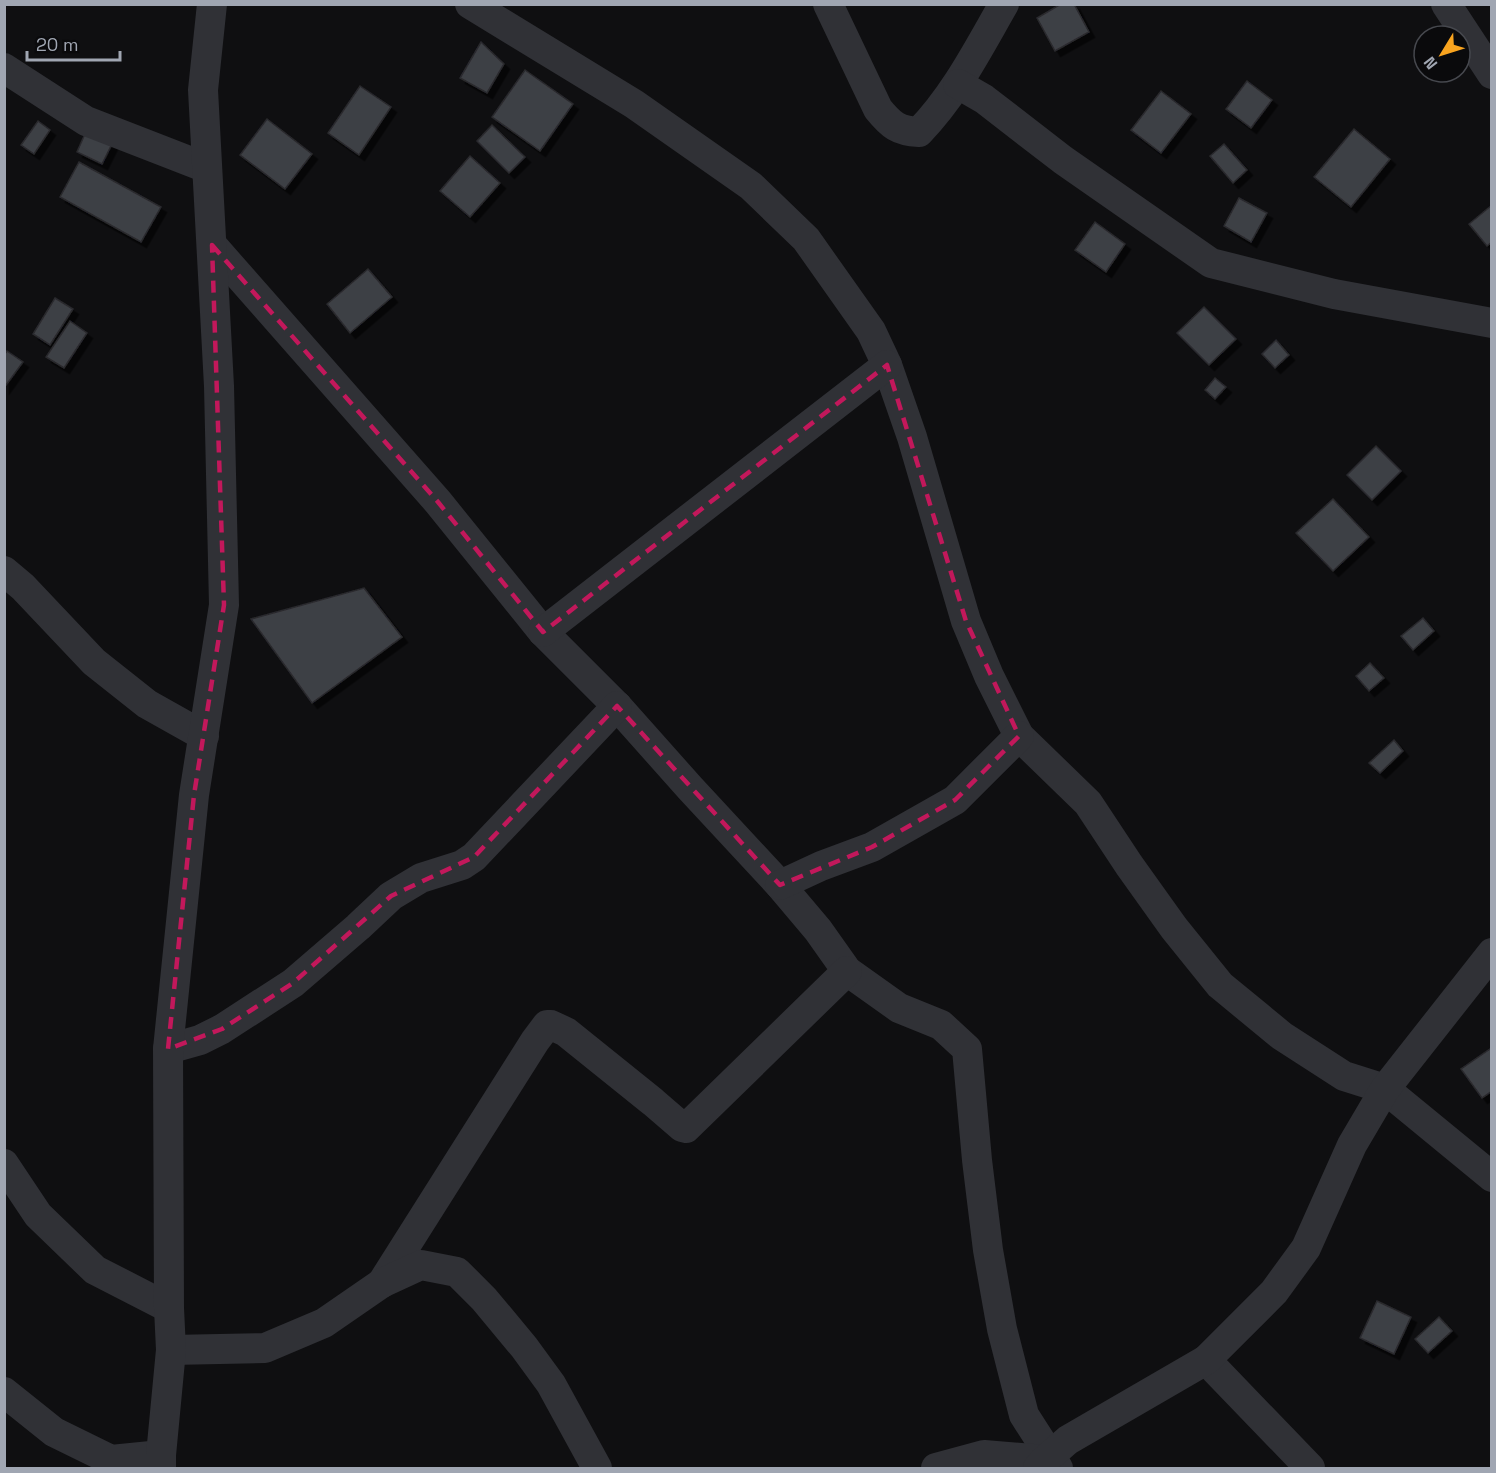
<svg xmlns="http://www.w3.org/2000/svg" width="1496" height="1473" font-family="'Space Grotesk',sans-serif">
<defs>
<filter id="shadow"><feDropShadow dx="5.5" dy="5.5" stdDeviation="0" flood-color="#0009"/></filter>
</defs>
<rect width="100%" height="100%" fill="#0f0f11"/>
<g fill="#3e3f44" stroke="#29292d" stroke-width="1.5" filter="url(#shadow)">
<path d="M1061 4H1074L1089 32 1055 51 1037 18Z"/>
<path d="M481 42 504 64 487 93 460 78Z"/>
<path d="M525 70 573 104 540 151 492 117Z"/>
<path d="M1247 81 1272 100 1251 128 1226 109Z"/>
<path d="M360 86 391 107 359 155 328 133Z"/>
<path d="M1161 91 1191 114 1161 153 1131 130Z"/>
<path d="M267 119 312 154 285 189 240 155Z"/>
<path d="M38 121 50 130 34 154 21 145Z"/>
<path d="M492 125 525 157 509 173 477 141Z"/>
<path d="M88 127 114 140 102 164 77 152Z"/>
<path d="M1354 129 1390 159 1351 207 1314 177Z"/>
<path d="M1224 144 1247 170 1233 183 1210 156Z"/>
<path d="M470 156 500 183 470 217 440 191Z"/>
<path d="M79 162 161 207 141 242 60 197Z"/>
<path d="M1239 198 1267 213 1251 242 1224 226Z"/>
<path d="M1492 205V242L1487 246 1469 224Z"/>
<path d="M1095 222 1125 244 1106 272 1075 250Z"/>
<path d="M368 269 392 297 350 333 327 304Z"/>
<path d="M55 298 73 309 50 345 33 334Z"/>
<path d="M1204 307 1236 339 1209 365 1177 333Z"/>
<path d="M70 321 87 333 64 368 46 357Z"/>
<path d="M1276 340 1289 355 1275 368 1262 354Z"/>
<path d="M7 351 23 362 4 388V355Z"/>
<path d="M1215 378 1226 387 1215 399 1205 390Z"/>
<path d="M1376 446 1401 471 1372 500 1347 475Z"/>
<path d="M1333 499 1369 537 1333 571 1296 533Z"/>
<path d="M364 588 402 637 312 703 251 619Z"/>
<path d="M1423 618 1434 631 1413 650 1401 636Z"/>
<path d="M1370 663 1384 678 1369 691 1356 676Z"/>
<path d="M1394 740 1403 751 1380 773 1369 763Z"/>
<path d="M1490 1049 1492 1051V1091L1482 1098 1461 1069Z"/>
<path d="M1377 1301 1411 1317 1394 1354 1360 1338Z"/>
<path d="M1439 1317 1452 1331 1428 1353 1415 1339Z"/>
</g>
<g fill="none" stroke-linecap="round" stroke-linejoin="round">
<g stroke="#303136" stroke-width="30">
<path d="M470 4 634 104 751 186 806 239 871 331 887 365 912 437 966 621 989 676 1019 736 1088 803 1129 865 1174 928 1220 985 1282 1036 1344 1076 1385 1089 1492 1177"/>
<path d="M828 4 878 109C891 125 898 131 919 132 955 95 978 49 1004 4"/>
<path d="M1446 4 1492 74"/>
<path d="M4 68 86 121 207 168"/>
<path d="M958 84 984 99 1063 160 1211 263 1334 294 1492 323"/>
<path d="M212 245 438 502 543 632 617 706 690 788 780 885 818 930 847 971 899 1008 941 1025 967 1049 977 1160 988 1250 1002 1329 1024 1415 1058 1468"/>
<path d="M4 571 23 587 94 662 147 704 204 736"/>
<path d="M543 632 887 365"/>
<path d="M780 885 821 866 872 847 955 800 1019 736"/>
<path d="M168 1049 200 1040 222 1029 293 983 358 927 391 896 421 878 462 865 474 857 617 706"/>
<path d="M4 1164 38 1215 95 1270 169 1308"/>
<path d="M382 1283 535 1041 547 1025H551L566 1032 653 1102 682 1127 686 1128 847 971"/>
<path d="M171 1350 265 1348 324 1323 382 1283 421 1265 457 1272 484 1299 524 1347 551 1384 597 1468"/>
<path d="M1206 1360 1310 1468"/>
<path d="M4 1392 54 1432 111 1460 161 1455"/>
<path d="M161 1468V1455L171 1350 169 1308 168 1049 194 795 224 605 219 386 203 90 212 4"/>
<path d="M936 1468 984 1455 1045 1460"/>
<path d="M1038 1468 1045 1460 1068 1440 1206 1360 1274 1292 1306 1248 1352 1145 1385 1089 1492 953"/>
</g>
</g>
<path fill="none" stroke="#c2185b" stroke-width="4.5" stroke-dasharray="12 8" stroke-linejoin="round" d="M212 245 438 502 543 632 887 365 966 621 1019 736 955 800 872 847 780 885 617 706 474 857 391 896 293 983 222 1029 168 1049 194 795 224 605Z"/>
<rect width="1496" height="1473" fill="none" stroke="#a0a6b2" stroke-width="12"/>
<g transform="translate(1442 54) rotate(232)"><circle r="28" fill="#0a0a0c" stroke="#46484e" stroke-width="1.5"/>
<path d="M0-4.5L10 22L0 15L-10 22Z" fill="#f9a41f"/>
<text y="-9" font-size="16" font-weight="bold" text-anchor="middle" fill="#a0a6b2">N</text>
</g>
<path d="M27 51v9h93v-9" fill="none" stroke="#a0a6b2" stroke-width="3"/>
<text x="36" y="51" font-size="18" fill="#a0a6b2" stroke="#0a0a0c" stroke-width="4.5" paint-order="stroke">20 m</text>
</svg>
